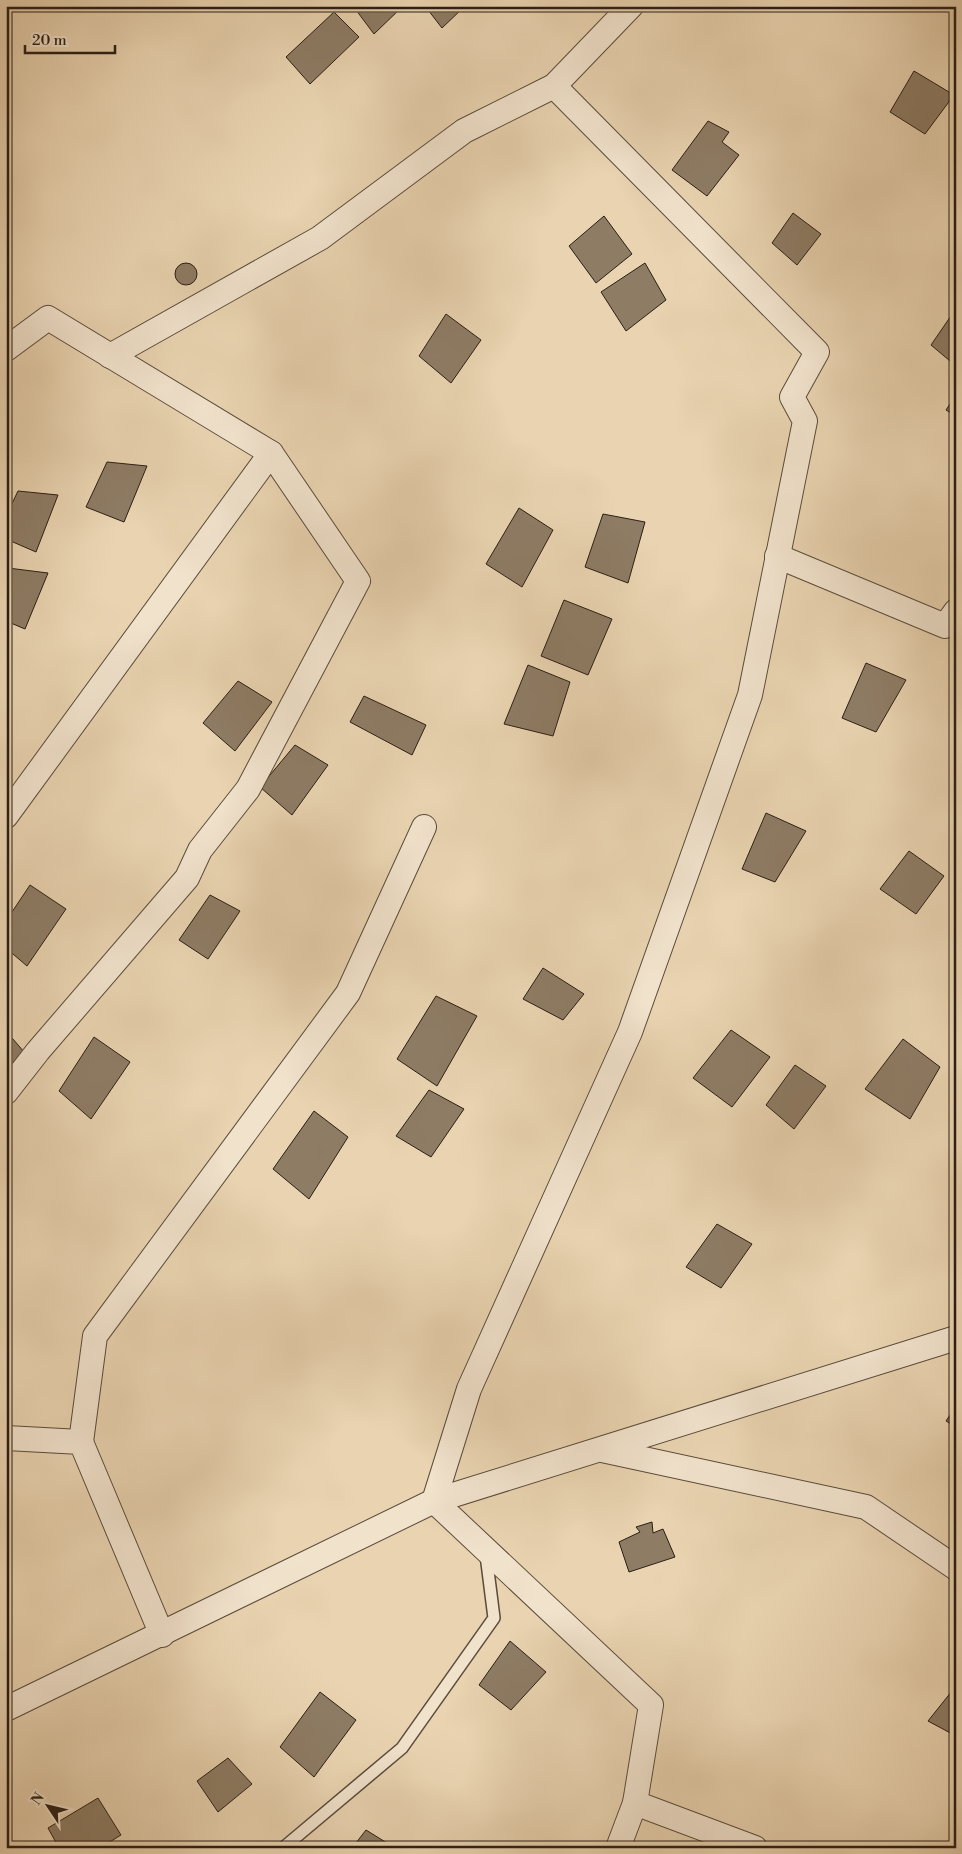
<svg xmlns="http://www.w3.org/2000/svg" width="962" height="1854" font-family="'Libre Bodoni',serif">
<rect width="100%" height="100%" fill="#e9d3b0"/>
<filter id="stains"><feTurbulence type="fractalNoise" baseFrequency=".004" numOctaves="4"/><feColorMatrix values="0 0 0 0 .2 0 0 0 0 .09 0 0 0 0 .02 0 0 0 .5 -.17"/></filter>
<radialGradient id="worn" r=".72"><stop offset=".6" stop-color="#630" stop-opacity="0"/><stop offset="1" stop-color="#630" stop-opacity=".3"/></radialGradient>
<g fill="#8e7c65" stroke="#2b1e14">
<path d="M353 6H403L374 34Z"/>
<path d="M425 6H465L442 28Z"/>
<path d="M334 12 359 37 310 84 286 57Z"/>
<path d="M914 71 954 95 925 134 890 112Z"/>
<path d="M708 121 729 132 722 142 739 155 707 196 672 170Z"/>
<path d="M793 213 821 234 797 265 772 243Z"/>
<path d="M604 216 632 254 596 283 569 246Z"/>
<circle cx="186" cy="274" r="11"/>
<path d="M645 263 666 300 626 331 601 292Z"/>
<path d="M955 310 956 311V366L931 345Z"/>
<path d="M446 314 481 340 451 383 419 356Z"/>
<path d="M956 395V416L946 410Z"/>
<path d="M107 462 147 466 124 522 86 507Z"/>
<path d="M18 491 58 495 36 552 6 539V516Z"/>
<path d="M519 508 553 530 522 587 486 564Z"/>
<path d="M603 514 645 522 628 583 585 567Z"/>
<path d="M8 568 48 573 25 629 6 621V571Z"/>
<path d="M564 600 612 619 588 675 541 656Z"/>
<path d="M866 663 906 680 876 732 842 718Z"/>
<path d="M528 665 570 682 553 736 504 724Z"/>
<path d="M238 681 272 702 235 751 203 723Z"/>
<path d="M364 696 426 725 412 755 350 722Z"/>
<path d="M295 745 328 765 292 815 260 787Z"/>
<path d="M766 813 806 831 775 882 742 869Z"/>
<path d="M909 851 944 876 916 914 880 889Z"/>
<path d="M30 885 66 909 27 966 6 948V921Z"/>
<path d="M210 895 240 911 208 959 179 940Z"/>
<path d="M543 968 584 994 563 1020 523 999Z"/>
<path d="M436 996 477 1016 437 1086 397 1059Z"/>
<path d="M731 1030 770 1057 732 1107 693 1078Z"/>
<path d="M6 1031 25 1053 6 1076Z"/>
<path d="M94 1037 130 1062 91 1119 59 1091Z"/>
<path d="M903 1039 940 1067 910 1119 865 1089Z"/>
<path d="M795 1065 826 1086 794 1129 766 1105Z"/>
<path d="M429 1090 464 1109 431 1157 396 1136Z"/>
<path d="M314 1111 348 1137 309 1199 273 1169Z"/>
<path d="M717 1224 752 1244 721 1288 686 1267Z"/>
<path d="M956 1406V1427L946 1421Z"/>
<path d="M652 1522 653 1533 663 1529 675 1557 629 1572 619 1542 640 1532 636 1527Z"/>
<path d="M510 1641 546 1672 511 1710 479 1685Z"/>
<path d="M956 1686V1736L928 1721Z"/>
<path d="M320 1692 356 1720 314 1777 280 1747Z"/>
<path d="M228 1758 252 1784 218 1812 197 1781Z"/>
<path d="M98 1798 121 1835 100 1848H59L48 1828Z"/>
<path d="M366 1830 395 1848H352Z"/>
</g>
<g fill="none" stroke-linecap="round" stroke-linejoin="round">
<defs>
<path id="lane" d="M283 1848 402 1748 494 1618 486 1555"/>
<g id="street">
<path d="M554 86 817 352 792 397 805 421 750 695 630 1032 469 1389 434 1501 651 1705 635 1803 755 1848"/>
<path d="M6 349 48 318 271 453 358 581 248 789 200 850 187 878 38 1051 6 1092"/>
<path d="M110 356 320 238 464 131 554 86 631 6"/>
<path d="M777 556 945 626 956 611"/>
<path d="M6 816 271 453"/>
<path d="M6 1438 81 1442 162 1635"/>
<path d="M81 1442 95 1336 348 993 424 827"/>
<path d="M602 1450 866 1507 956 1568"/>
<path d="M6 1709 434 1501 956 1338"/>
<path d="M618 1848 635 1803"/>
</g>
</defs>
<use href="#lane" stroke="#5a4b3b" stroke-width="14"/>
<use href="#street" stroke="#5a4b3b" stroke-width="26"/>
<use href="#lane" stroke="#f1e2cc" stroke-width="11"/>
<use href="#street" stroke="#f1e2cc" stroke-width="24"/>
</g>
<rect width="962" height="1854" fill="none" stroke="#e9d3b0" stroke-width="25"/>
<rect x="8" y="8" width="947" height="1839" fill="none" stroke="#2b1e14" stroke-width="2.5"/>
<rect x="12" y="12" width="937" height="1829" fill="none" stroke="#2b1e14"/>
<g transform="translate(48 1806) rotate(305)" stroke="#f1e2cc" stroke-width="4" paint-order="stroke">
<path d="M0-4L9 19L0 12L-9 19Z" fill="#2b1e14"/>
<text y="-8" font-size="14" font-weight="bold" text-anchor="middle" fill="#2b1e14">N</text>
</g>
<path d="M25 45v8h90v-8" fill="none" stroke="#2b1e14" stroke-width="2.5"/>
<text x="32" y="45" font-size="15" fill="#2b1e14" stroke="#f1e2cc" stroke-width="4" paint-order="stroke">20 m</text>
<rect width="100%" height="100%" filter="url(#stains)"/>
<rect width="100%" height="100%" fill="url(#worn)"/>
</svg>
